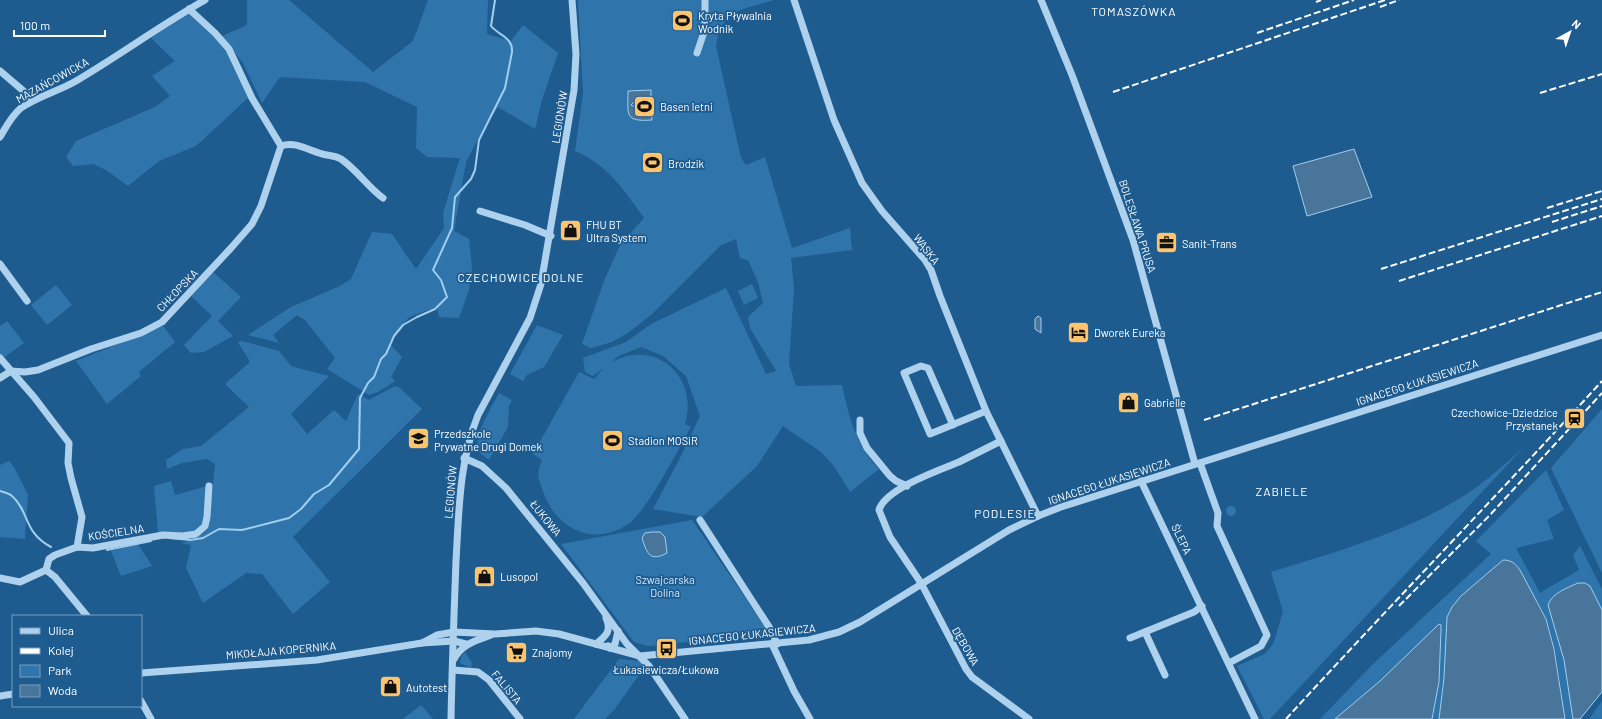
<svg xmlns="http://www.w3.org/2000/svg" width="1602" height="719" font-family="Barlow,sans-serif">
<rect width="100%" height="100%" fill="#1e5c90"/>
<g fill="#2f75ac">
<path d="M247 0H289L373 72 413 41 428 0H488L487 34 511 41 523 25 558 53 542 100 535 129 498 107 480 135 466 162 454 231 469 239 472 268 469 290 459 318 439 317 437 307 409 317 389 343 402 357 391 377 395 381 378 392 369 395 327 369 335 358 305 320 297 315 273 335 279 343 248 335 291 307 340 286 351 279 372 232 392 234 416 269 444 228 443 213 460 158 427 157 416 148 417 107 365 82 280 77 262 103 243 63 222 36 247 25Z"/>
<path d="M578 0H774C742 10 722 8 716 46L741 158 746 165 765 157 792 248 850 228 852 250 791 258 794 288 789 364 796 386 842 385C849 417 856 446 879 469L850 492 834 466 821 452 783 426 757 466 702 517 653 509 680 458 700 416 686 376 663 356 641 347 619 356 611 362C619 359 626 355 634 355 673 352 696 389 685 424L691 427C677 451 648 510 628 524 593 548 555 528 543 491 538 477 536 474 542 460L533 454 579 372 594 379 604 368 593 376 585 372 583 358 626 342 651 324 726 288 766 374 776 371 750 328 748 317 763 303 758 282 748 260 740 258 736 239 721 245 652 314 628 333 612 342 591 348 582 344 604 281 620 245 644 218C625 191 607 164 575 151L583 93Z"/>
<path d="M188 11 214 35 227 50 249 97 196 146 159 161 128 186 106 170 93 164 73 166 66 157 76 141 155 107 170 96 152 76 175 61 151 38Z"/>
<path d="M212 271 241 297 218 321 233 336 204 352 191 353 184 345 212 316 191 296Z"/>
<path d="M752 284 758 298 744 305 738 291Z"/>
<path d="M56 285 72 305 47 325 31 305Z"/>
<path d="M7 321 24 343 2 359 0 356V326Z"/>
<path d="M537 325 563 335 544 367 527 375 523 381 510 374Z"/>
<path d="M163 326 175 342 139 372 141 376 107 404 76 361Z"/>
<path d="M242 341 279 351 291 366 329 376 291 414 307 434 334 410 346 421 358 394 369 400 395 386 400 388 422 409 293 537 330 582 293 614 262 574 246 573 203 603 186 568 191 545 181 543C194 541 203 536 209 523L215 464 207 459 182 463 167 469 166 460 183 449 201 446 249 407 225 384 250 362 238 342Z"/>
<path d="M499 393 512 400 509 406 508 427 489 460C485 457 480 454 478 449 473 438 493 404 499 393Z"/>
<path d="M1602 409V573L1551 468Z"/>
<path d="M1523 448 1270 719H1264L1237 666 1265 654 1273 644 1276 635 1283 611 1271 572C1341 550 1413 531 1474 489 1491 477 1507 462 1523 448Z"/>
<path d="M9 461 14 467 28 495 25 539 0 537V465Z"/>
<path d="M1546 470 1564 510 1547 520 1554 539 1516 548 1540 593 1579 570 1573 555 1580 546 1602 589V610L1590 586 1548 605 1564 660 1573 719H1565C1561 691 1555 621 1536 601 1532 597 1489 582 1480 579L1452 607 1447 617 1444 678 1439 719H1432L1439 682 1380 681 1335 719H1320L1372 665 1491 554 1476 541Z"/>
<path d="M171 481 175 495 207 486C206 498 208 530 193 534 183 536 169 534 158 533L154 486Z"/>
<circle cx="1231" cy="511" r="5"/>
<path d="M692 520 770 634 648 646 634 642 561 544Z"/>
<path d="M138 544 152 566 121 576 111 551Z"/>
<path d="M465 652 472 663 471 668 460 663 461 657Z"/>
<path d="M619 659 640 661 644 668 614 710 605 719H574Z"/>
<path d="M1602 701V719H1589Z"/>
<path d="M421 705 433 719H403Z"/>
</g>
<g fill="#4a759a" stroke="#a1ceef">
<path d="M651 90V101L634 102 631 105 635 107 637 105 651 104 652 120C624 122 628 115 628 91Z"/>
<path d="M1354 149 1372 197 1307 216 1293 166Z"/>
<path d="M1038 316 1041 318V333L1035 329V319Z"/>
<path d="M652 532H660L665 537 667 553C650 562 647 554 642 538L645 533Z"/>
<path d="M1503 560C1511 560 1515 563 1520 570L1546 619 1554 649 1565 719H1439L1444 678 1447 617 1452 607 1461 596Z"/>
<path d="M1578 583H1585L1590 586 1602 610V692L1580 719H1573L1564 660 1548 605C1552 593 1567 588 1578 583Z"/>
<path d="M1439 624 1441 625V630L1439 682 1432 719H1335L1380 681Z"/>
</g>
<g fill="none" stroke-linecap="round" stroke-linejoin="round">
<g stroke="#a1ceef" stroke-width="2">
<path d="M0 491C3 492 9 493 12 496 30 512 23 532 51 547"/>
<path d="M169 538 190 540 203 538 219 529 242 530 289 518 301 509 314 494 329 485 359 449 360 398 368 383 374 377 381 359 386 354 394 336 403 325 417 317 435 309 447 297 441 280 433 270 452 228 455 197 471 179 475 170 479 140 505 88 512 52C513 37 498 35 491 26L495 0"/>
<path d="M107 550 151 541"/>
</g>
<g stroke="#aed1ed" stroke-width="7">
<path d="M794 0 834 120 862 183 882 211 925 260 931 270 940 296 986 411 1038 516"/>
<path d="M1041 0 1072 75 1133 240 1195 464"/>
<path d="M697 53 705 29V0"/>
<path d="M0 71 34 100"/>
<path d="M0 137C6 127 12 115 21 108 38 96 59 91 76 81 120 55 161 25 205 0"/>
<path d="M281 146C297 140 312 153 327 155 333 156 336 156 341 159 357 170 368 187 383 198"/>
<path d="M480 211 525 225 551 236"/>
<path d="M0 264 27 301"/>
<path d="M0 358 34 397 69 443 68 463 71 478 82 517 77 547"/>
<path d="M0 378 11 371 25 372 38 370 91 349 141 333 162 322 231 248 252 224 261 206 281 146 252 98 229 49 215 33 189 9"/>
<path d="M860 420V433L867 448 890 476 896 481 907 486"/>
<path d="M953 425 928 368 921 366 904 373 930 434 986 411"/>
<path d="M1001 441C987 448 973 455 959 462 939 470 885 489 879 510L890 537 921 583 966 669 972 677 1029 719"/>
<path d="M464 458 482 466 506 488 583 583 627 644 649 666 685 719"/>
<path d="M1200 463 1218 513 1217 526 1267 635 1261 646 1229 663"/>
<path d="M1141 481 1255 719"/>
<path d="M700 520 771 630 777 644"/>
<path d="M46 570 55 577 87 616"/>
<path d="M0 578 20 582 46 570 49 559 55 555 77 547 93 548 163 535 183 536 196 534 205 526 207 517 209 486"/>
<path d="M1145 632 1165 675"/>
<path d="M1130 638 1194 612 1202 606"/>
<path d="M422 643 437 635 454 632 495 634 536 631 559 634 640 656 809 640 839 632 860 622 1009 530 1038 516 1061 507 1602 335"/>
<path d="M596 644C606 636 612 631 606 618"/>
<path d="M772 644 794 691 810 719"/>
<path d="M608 646 610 648 615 644 618 631"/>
<path d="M454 659C462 644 475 641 491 635"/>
<path d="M453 670 478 672 489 680 520 719"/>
<path d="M141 673 317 660 422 643 454 641 466 644"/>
<path d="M0 696 13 694"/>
<path d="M141 701 151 719"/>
<path d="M451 719C452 666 454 614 456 561 459 511 459 462 478 415L530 318 541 284 574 90 576 54 572 0"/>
</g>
<g stroke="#fff" stroke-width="2" stroke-dasharray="7 3" stroke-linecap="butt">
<path d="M1316 2 1321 0"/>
<path d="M1380 7 1399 0"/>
<path d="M1257 33 1354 0"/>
<path d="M1113 92 1385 0"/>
<path d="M1540 93 1602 74"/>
<path d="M1547 208 1602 191"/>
<path d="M1552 222 1602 206"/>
<path d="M1381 269 1602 199"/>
<path d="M1399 281 1602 216"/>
<path d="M1204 420 1602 292"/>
<path d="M1399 606 1489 516 1602 393"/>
<path d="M1286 719C1390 605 1498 495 1602 381"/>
</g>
</g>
<defs>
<symbol id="stadium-square" viewBox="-11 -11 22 22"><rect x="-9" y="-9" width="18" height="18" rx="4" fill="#fcc46d" stroke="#1e5c90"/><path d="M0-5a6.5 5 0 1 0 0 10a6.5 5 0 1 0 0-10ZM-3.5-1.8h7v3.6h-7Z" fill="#111"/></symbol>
<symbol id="shop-square" viewBox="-11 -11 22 22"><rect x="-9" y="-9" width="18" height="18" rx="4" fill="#fcc46d" stroke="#1e5c90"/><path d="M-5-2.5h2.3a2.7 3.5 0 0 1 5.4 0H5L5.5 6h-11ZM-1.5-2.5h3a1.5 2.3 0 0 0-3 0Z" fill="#111"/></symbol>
<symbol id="office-square" viewBox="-11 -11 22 22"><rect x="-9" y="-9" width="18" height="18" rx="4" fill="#fcc46d" stroke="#1e5c90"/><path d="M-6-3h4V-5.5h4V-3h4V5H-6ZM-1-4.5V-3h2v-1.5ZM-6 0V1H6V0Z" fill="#111"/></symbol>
<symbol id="hotel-square" viewBox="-11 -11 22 22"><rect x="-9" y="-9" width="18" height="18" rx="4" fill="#fcc46d" stroke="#1e5c90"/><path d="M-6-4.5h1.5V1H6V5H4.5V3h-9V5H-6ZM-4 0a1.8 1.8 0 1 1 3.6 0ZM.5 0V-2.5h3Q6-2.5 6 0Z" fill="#111"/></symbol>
<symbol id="station-square" viewBox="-11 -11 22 22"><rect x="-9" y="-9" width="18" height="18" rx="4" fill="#fcc46d" stroke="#1e5c90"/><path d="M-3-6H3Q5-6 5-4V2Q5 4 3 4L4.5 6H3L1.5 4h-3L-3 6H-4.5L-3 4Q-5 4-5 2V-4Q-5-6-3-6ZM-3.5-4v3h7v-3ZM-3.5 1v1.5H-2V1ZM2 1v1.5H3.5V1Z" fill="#111"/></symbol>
<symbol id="school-square" viewBox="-11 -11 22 22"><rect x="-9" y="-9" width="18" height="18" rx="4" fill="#fcc46d" stroke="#1e5c90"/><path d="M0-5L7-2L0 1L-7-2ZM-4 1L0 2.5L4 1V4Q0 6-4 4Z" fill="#111"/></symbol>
<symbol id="bus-square" viewBox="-11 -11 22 22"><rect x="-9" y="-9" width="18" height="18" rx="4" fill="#fcc46d" stroke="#1e5c90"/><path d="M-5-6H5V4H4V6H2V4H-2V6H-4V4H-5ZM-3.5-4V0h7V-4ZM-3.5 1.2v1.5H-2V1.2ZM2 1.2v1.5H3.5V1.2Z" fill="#111"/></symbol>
<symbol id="supermarket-square" viewBox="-11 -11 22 22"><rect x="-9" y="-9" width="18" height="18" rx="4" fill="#fcc46d" stroke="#1e5c90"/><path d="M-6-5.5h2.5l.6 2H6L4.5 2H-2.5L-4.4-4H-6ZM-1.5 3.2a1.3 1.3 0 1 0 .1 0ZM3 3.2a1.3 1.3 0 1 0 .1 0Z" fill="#111"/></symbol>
</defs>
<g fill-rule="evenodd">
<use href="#stadium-square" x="670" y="8" width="25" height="25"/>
<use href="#stadium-square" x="632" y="94" width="25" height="25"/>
<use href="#stadium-square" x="640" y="150" width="25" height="25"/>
<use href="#shop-square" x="558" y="218" width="25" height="25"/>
<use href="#office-square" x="1154" y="230" width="25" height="25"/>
<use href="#hotel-square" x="1066" y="320" width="25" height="25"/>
<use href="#shop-square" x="1116" y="390" width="25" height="25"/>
<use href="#station-square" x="1562" y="406" width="25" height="25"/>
<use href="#school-square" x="406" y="426" width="25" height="25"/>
<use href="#stadium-square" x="600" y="428" width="25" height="25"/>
<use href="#shop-square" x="472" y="564" width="25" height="25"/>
<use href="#bus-square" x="654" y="636" width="25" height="25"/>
<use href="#supermarket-square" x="504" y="640" width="25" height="25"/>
<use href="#shop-square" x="378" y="674" width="25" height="25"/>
</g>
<g text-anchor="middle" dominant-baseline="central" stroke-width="3.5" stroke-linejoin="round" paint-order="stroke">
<g font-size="11" fill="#fff" stroke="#1e5c90" text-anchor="start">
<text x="698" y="15">Kryta Pływalnia<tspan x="698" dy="13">Wodnik</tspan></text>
<text x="660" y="106">Basen letni</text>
<text x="668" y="163">Brodzik</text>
<text x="586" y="224">FHU BT<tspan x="586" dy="13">Ultra System</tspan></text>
<text x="1182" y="243">Sanit-Trans</text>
<text x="1094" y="332">Dworek Eureka</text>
<text x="1144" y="402">Gabrielle</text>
<text x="1558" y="412" text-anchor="end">Czechowice-Dziedzice<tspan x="1558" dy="13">Przystanek</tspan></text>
<text x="434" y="433">Przedszkole<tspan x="434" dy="13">Prywatne Drugi Domek</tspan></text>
<text x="628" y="440">Stadion MOSiR</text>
<text x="500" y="576">Lusopol</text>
<text x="532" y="652">Znajomy</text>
<text x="666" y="669" text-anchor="middle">Łukasiewicza/Łukowa</text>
<text x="406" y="687">Autotest</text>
</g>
<g font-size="11" fill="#fff" stroke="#1e5c90">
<text transform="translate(52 80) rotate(-29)">MAZAŃCOWICKA</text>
<text transform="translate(559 117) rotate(-81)">LEGIONÓW</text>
<text transform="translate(1138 226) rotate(72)">BOLESŁAWA PRUSA</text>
<text transform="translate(927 249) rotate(53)">WĄSKA</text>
<text transform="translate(177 290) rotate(-46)">CHŁOPSKA</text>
<text transform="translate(1417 382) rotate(-18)">IGNACEGO ŁUKASIEWICZA</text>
<text transform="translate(1109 481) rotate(-18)">IGNACEGO ŁUKASIEWICZA</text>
<text transform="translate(450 492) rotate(-85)">LEGIONÓW</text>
<text transform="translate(546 518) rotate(51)">ŁUKOWA</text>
<text transform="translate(116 532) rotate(-9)">KOŚCIELNA</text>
<text transform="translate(1182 539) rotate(64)">ŚLEPA</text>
<text transform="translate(752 634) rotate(-6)">IGNACEGO ŁUKASIEWICZA</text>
<text transform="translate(966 646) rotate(60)">DĘBOWA</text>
<text transform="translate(281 650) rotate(-5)">MIKOŁAJA KOPERNIKA</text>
<text transform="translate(507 687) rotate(50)">FALISTA</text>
</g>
<g font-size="11" fill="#d4e9fa" stroke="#1e5c90">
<text x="665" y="579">Szwajcarska<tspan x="665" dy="13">Dolina</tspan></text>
</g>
<g font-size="12" letter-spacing="1" fill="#fff" stroke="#1e5c90">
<text x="1134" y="11">TOMASZÓWKA</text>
<text x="521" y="277">CZECHOWICE DOLNE</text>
<text x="1282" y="491">ZABIELE</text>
<text x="1005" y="513">PODLESIE</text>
</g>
</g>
<rect x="12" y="615" width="130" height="92" fill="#1e5c90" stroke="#789dbc"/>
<rect x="20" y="628" width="20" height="6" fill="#aed1ed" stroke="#789dbc"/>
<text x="48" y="635" font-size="12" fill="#ffffff">Ulica</text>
<rect x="20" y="648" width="20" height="6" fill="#ffffff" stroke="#789dbc"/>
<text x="48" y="655" font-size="12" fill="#ffffff">Kolej</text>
<rect x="20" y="665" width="20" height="12" fill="#2f75ac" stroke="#789dbc"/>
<text x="48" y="675" font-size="12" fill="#ffffff">Park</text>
<rect x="20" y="685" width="20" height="12" fill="#4a759a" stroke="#789dbc"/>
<text x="48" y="695" font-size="12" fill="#ffffff">Woda</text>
<g transform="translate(1570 32) rotate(40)" stroke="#1e5c90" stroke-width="3" paint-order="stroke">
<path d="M0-3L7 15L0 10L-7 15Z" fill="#ffffff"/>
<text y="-6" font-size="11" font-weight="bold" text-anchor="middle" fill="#ffffff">N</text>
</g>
<path d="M14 30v6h91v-6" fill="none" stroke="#ffffff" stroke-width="2"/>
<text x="20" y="30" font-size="12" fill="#ffffff" stroke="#1e5c90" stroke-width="3" paint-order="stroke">100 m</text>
</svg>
